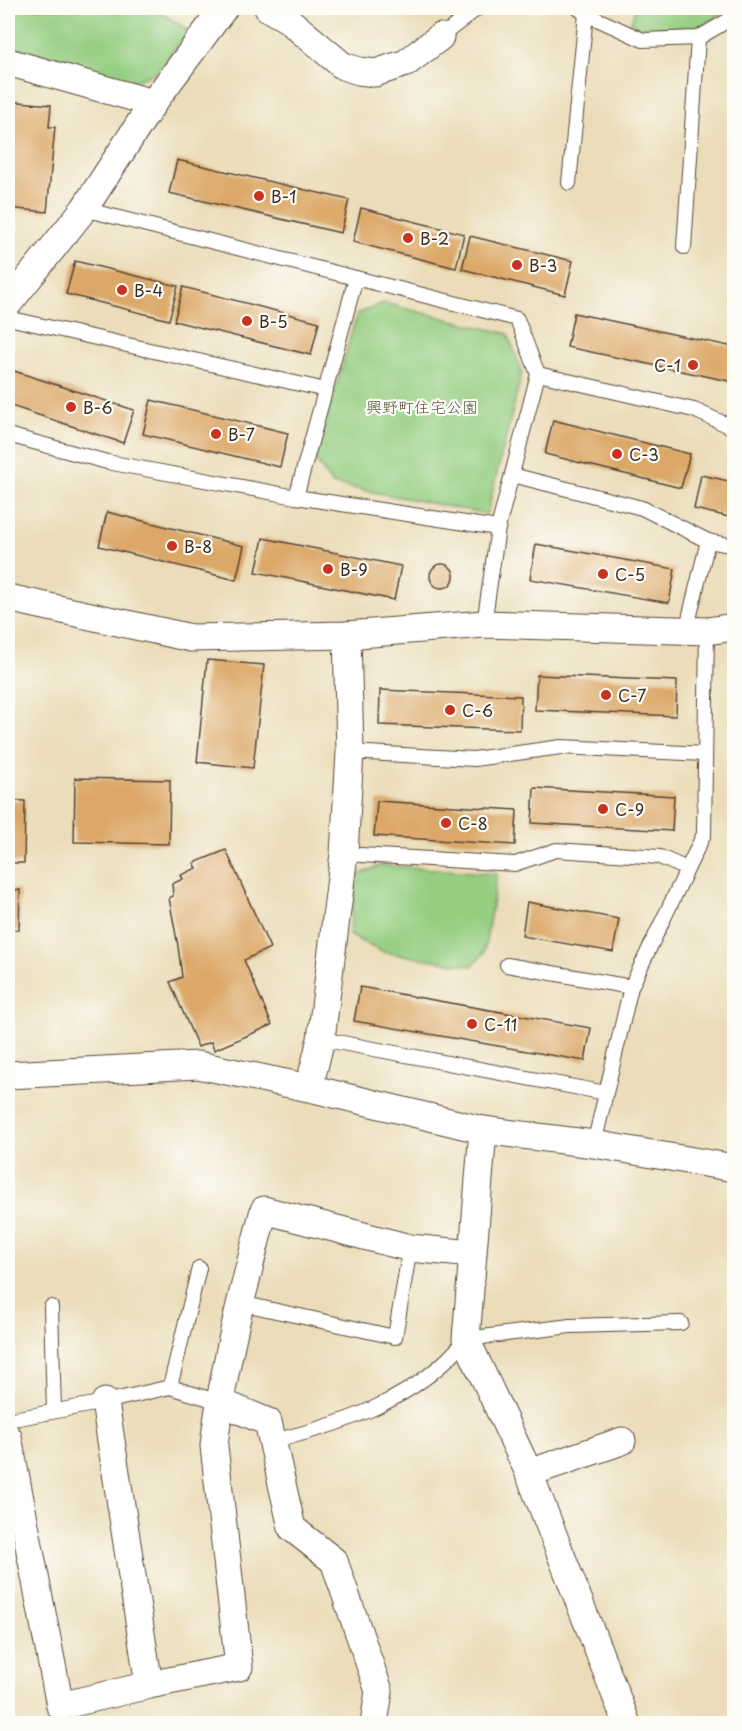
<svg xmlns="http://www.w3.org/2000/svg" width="742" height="1731" font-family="'Playpen Sans','Klee One',sans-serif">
<rect width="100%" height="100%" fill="#fdfcf7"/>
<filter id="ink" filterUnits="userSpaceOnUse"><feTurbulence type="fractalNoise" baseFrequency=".0167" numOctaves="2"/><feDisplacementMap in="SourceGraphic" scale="12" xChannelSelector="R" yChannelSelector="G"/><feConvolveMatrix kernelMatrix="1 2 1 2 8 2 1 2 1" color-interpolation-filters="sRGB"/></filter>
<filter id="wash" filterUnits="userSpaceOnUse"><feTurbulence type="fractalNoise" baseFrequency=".008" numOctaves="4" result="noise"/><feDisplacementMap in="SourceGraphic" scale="24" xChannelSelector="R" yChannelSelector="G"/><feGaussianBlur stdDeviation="1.35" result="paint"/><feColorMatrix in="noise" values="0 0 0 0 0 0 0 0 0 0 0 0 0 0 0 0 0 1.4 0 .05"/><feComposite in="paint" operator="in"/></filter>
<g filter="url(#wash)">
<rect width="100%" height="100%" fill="#ebddb9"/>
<g fill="#95ce81" stroke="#687c50" stroke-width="1.5">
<path d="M8 8H154L189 31 156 72 133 82 8 45Z"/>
<path d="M636 8H732L699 27 645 28 630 23Z"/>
<path d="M383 303 508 334 522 372 487 514 332 484 315 459 357 314Z"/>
<path d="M380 865 497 874 484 953 472 966 382 952 349 935 357 876Z"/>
</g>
<g id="blocks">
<g fill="#dca867">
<path d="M8 101 51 105 49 127H55L47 212 8 208Z"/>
<path d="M177 160 349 200 341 233 169 193Z"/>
<path d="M361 208 464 234 456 268 353 242Z"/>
<path d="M470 236 573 261 565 295 462 269Z"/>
<path d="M75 261 178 286 169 320 66 294Z"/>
<path d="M183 287 319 322 311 355 174 321Z"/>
<path d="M574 313 734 347V382L567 347Z"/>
<path d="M8 369 134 410 123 443 8 405Z"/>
<path d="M151 400 288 433 280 467 143 434Z"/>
<path d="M553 420 690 454 681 488 545 454Z"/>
<path d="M701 475 734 482V518L694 509Z"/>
<path d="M107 512 244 546 236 580 99 546Z"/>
<path d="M263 538 401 566 394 600 256 572Z"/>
<path d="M536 544 675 569 669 603 530 579Z"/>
<circle cx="442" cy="576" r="12"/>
<path d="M207 660 264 665 253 768 197 762Z"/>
<path d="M537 675 677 681 676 716 535 710Z"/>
<path d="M380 690 521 696 520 730 379 725Z"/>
<path d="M75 778 170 780 169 844 74 842Z"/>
<path d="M534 788 674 796 672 831 532 823Z"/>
<path d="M8 800 25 801 24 863H8Z"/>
<path d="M377 801 517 810 515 845 374 836Z"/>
<path d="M226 850 270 948 244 960 272 1025 214 1050 211 1042 198 1047 170 982 182 977 178 946 169 898 173 896 172 884 183 879 181 875 197 868 194 863Z"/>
<path d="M8 889 20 890 19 930 8 929Z"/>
<path d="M527 902 619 919 613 952 522 936Z"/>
<path d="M360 987 591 1028 585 1061 354 1021Z"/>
</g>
</g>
</g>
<g filter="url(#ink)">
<use href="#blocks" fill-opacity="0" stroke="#554535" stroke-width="1.5"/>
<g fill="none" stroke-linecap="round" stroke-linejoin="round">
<defs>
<g id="service">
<path d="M578 8 586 14 643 40 698 38 734 17"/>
<path d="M440 37 478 8"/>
<path d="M569 183 586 14"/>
<path d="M84 209 517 319 538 374 498 528 484 624"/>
<path d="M684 247 698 38"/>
<path d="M8 318 326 390"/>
<path d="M538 374 694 410 734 428"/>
<path d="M8 435 107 462 296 497 498 528"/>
<path d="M512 475 642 508 708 541 734 546"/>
<path d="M296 497 356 278"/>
<path d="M686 631 708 541"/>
<path d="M350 752 474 759 561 747 705 754"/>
<path d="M344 854 515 864 556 850 660 857 687 869"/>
<path d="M507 965 631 987"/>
<path d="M321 1039 606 1093"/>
<path d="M594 1144 631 987 704 834 707 631"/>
<path d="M240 1303 395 1337 410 1248"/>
<path d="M51 1307 54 1411"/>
<path d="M170 1387 199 1268"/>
<path d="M8 1420 105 1402 170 1387 220 1402"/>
<path d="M272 1441C343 1425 419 1398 466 1339L570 1326 681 1323"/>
</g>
<g id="minor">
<path d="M268 8 287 19 343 66 359 71 375 73 406 63 440 37"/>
<path d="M8 62 153 103"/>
<path d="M8 304 84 209 153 103 224 8"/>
<path d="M8 598 191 638 347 635 484 624 707 631 734 627"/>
<path d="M8 1075 198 1065 309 1088 483 1130 594 1144 734 1168"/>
<path d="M309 1088 321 1039 344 854 350 752 347 635"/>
<path d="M483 1130 466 1339 529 1473 627 1724"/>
<path d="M105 1402 149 1685 239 1667 214 1446C223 1366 244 1287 264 1210L410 1248 473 1254"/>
<path d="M220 1402 268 1422 292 1528 334 1561 379 1691 374 1724"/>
<path d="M8 1437 60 1706 149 1685"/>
<path d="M529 1473 622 1441"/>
</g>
</defs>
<use href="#service" stroke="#554535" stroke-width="16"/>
<use href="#minor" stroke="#554535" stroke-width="29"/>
<use href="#service" stroke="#fff" stroke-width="14"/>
<use href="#minor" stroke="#fff" stroke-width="27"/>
</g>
</g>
<g fill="#c8321e" stroke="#fdfcf7" stroke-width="2">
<circle cx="259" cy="196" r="6"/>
<circle cx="408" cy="238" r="6"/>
<circle cx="517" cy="265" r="6"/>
<circle cx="122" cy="290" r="6"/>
<circle cx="247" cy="321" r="6"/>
<circle cx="693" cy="365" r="6"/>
<circle cx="71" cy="407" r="6"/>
<circle cx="216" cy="434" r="6"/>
<circle cx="617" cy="454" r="6"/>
<circle cx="172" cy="546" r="6"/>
<circle cx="328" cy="569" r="6"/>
<circle cx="603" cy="574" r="6"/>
<circle cx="606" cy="695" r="6"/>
<circle cx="450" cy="710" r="6"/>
<circle cx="603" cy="809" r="6"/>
<circle cx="446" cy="823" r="6"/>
<circle cx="472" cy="1024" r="6"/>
</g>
<g text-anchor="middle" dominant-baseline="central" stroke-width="4.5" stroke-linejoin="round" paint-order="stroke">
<g font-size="16" fill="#3b2a1e" stroke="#fdfcf7" text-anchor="start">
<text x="271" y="196">B-1</text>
<text x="420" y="238">B-2</text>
<text x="529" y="265">B-3</text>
<text x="134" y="290">B-4</text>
<text x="259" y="321">B-5</text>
<text x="681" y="365" text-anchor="end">C-1</text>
<text x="83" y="407">B-6</text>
<text x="228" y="434">B-7</text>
<text x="629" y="454">C-3</text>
<text x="184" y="546">B-8</text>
<text x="340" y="569">B-9</text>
<text x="615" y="574">C-5</text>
<text x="618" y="695">C-7</text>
<text x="462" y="710">C-6</text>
<text x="615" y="809">C-9</text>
<text x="458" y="823">C-8</text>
<text x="484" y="1024">C-11</text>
</g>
<g font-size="16" fill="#565b3c" stroke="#fdfcf7">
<text x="422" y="406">興野町住宅公園</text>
</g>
</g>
<rect width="742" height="1731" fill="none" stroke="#fdfcf7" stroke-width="30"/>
</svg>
